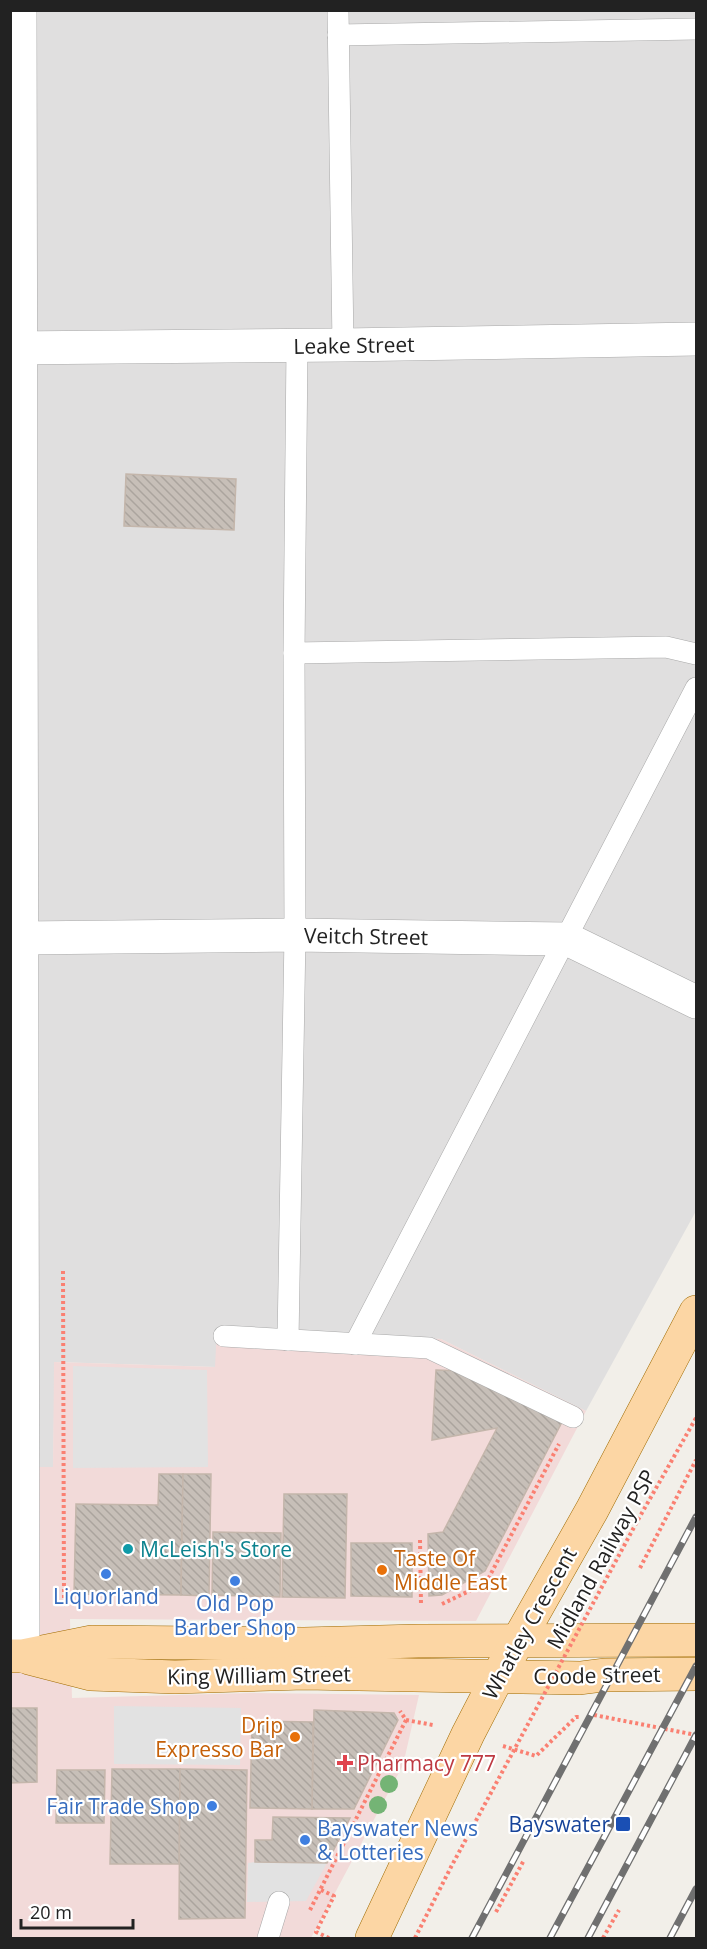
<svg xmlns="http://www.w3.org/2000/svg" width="707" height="1949" font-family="'Open Sans',sans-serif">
<defs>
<pattern id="building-back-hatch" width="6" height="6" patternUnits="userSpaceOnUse" patternTransform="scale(1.5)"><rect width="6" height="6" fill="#c7bfb8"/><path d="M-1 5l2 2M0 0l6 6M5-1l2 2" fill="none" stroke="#aba49e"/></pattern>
</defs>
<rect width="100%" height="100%" fill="#f2efe9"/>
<path fill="#e0dfdf" d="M11 11H696V1211L586 1411 441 1339 217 1329 216 1367 55 1362 53 1468 11 1467Z"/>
<path fill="#f2dad9" d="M217 1329 441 1339 586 1411 476 1621 70 1619 72 1698 250 1693 419 1695 403 1765 311 1938H11V1467H53L54 1362 215 1367Z"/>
<g fill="#e2e2e2">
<path d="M73 1366 207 1370 208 1467 73 1468Z"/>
<path d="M114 1706 241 1708 240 1765 114 1764Z"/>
<path d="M248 1863 255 1862 327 1863 306 1901 247 1902Z"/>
</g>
<g fill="url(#building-back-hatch)" stroke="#c4b6ab" stroke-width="1.5">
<path d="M126 474 236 479 234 530 124 526Z"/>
<path d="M436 1370 464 1371 562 1422 485 1571 442 1595 429 1596 428 1534 443 1532 497 1428 432 1440Z"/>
<path d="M159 1474H183L181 1595 74 1594 76 1504 158 1505Z"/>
<path d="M183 1474H211L209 1596 181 1595Z"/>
<path d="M284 1494H347L345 1598 282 1597Z"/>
<path d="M213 1532 281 1533 280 1597 212 1595Z"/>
<path d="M351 1543H412V1597L351 1596Z"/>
<path d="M10 1708H37V1782L10 1783Z"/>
<path d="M314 1710 394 1713 398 1720 354 1809H312Z"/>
<path d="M252 1721 313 1722 312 1809 250 1808Z"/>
<path d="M112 1769H180L179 1864H110Z"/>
<path d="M180 1769 247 1770 245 1918 179 1919Z"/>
<path d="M57 1770H105L104 1823H56Z"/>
<path d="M273 1817 350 1818 327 1863 255 1862V1840H272Z"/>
</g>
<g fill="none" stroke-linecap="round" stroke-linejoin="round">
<defs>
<g id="service">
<path d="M338 10 343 345"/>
<path d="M338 35 696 29"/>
<path d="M294 653 666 647 696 654"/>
<path d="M224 1336 429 1348 573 1417"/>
<path d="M288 1340 295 935 294 653 297 346"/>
<path d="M355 1344 696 688"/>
<path d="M268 1938 279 1902"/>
</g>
<g id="minor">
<path d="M20 10C25 559 21 1108 23 1656"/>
<path d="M10 348 343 345 696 339"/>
<path d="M22 938 295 935 567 939 696 1002"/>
</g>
<g id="primary">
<path d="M10 1656H23L92 1642 304 1644 418 1641 696 1640"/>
<path d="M29 1658 91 1674 175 1677 304 1673 580 1678 604 1675 696 1674"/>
<path d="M372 1938 468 1734 498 1676 592 1510 696 1312"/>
</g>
</defs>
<use href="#service" stroke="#a9a9a9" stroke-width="22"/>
<use href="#minor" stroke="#a9a9a9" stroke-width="34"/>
<use href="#primary" stroke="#a06b00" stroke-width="34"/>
<g stroke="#fa8072" stroke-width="4" stroke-dasharray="3 3" stroke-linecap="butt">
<path d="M63 1271 64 1602"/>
<path d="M420 1540 421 1605"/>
<path d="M640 1568 696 1460"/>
<path d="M442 1604 486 1583 559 1444"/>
<path d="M594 1715 696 1735"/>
<path d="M406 1720 433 1725"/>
<path d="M503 1746 536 1756 576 1717H581"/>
<path d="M321 1890 334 1896 316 1932 329 1938"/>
<path d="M310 1910 406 1720 400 1711"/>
<path d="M496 1912 524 1860"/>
<path d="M603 1938 619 1910"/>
</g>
<use href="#service" stroke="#fff" stroke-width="21"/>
<use href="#minor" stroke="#fff" stroke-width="33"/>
<use href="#primary" stroke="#fcd6a4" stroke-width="33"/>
<defs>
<g id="rail">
<path d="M472 1938 696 1517"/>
<path d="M550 1938 696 1666"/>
<path d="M588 1938 696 1735"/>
<path d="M670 1938 696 1889"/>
</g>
</defs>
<use href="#rail" stroke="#707070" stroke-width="7"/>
<use href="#rail" stroke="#fff" stroke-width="4.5" stroke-dasharray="14" stroke-linecap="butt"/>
<path stroke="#fa8072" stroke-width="4" stroke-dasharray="3 3" stroke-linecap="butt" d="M415 1938 451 1867 639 1518 696 1418"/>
</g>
<g fill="#74b475">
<circle cx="389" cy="1784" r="9"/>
<circle cx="378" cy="1805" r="9"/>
</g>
<circle fill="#0f9aa8" stroke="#fff" stroke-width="2" cx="128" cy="1549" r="6"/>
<g fill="#e8710a" stroke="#fff" stroke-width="2">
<circle cx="382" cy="1570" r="6"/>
<circle cx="295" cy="1737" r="6"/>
</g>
<g fill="#3f7fe0" stroke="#fff" stroke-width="2">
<circle cx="106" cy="1574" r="6"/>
<circle cx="235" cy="1581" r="6"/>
<circle cx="212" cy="1806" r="6"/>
<circle cx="305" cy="1840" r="6"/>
</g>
<path fill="#e0444e" stroke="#fff" stroke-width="2" d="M342 1754h6v6h6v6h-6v6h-6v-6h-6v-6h6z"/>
<rect fill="#1a4fb4" stroke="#fff" stroke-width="2" x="615" y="1816" width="16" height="16" rx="3"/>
<g text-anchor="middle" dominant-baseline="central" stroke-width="4.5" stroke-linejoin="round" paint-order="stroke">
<g font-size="21" fill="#222" stroke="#fff">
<text transform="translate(354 345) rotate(-1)">Leake Street</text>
<text transform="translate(366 936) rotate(1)">Veitch Street</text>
<text transform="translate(601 1559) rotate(-61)">Midland Railway PSP</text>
<text transform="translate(529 1623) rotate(-61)">Whatley Crescent</text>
<text transform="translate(259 1675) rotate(-1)">King William Street</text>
<text transform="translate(597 1675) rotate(-1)">Coode Street</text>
</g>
<g font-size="21" fill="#0d838f" stroke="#fff" text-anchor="start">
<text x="140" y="1549">McLeish's Store</text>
</g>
<g font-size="21" fill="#c56008" stroke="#fff" text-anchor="start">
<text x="394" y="1558">Taste Of<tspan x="394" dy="24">Middle East</tspan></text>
<text x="283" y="1725" text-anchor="end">Drip<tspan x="283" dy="24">Expresso Bar</tspan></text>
</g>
<g font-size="21" fill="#366cbe" stroke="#fff">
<text x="106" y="1596">Liquorland</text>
<text x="235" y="1603">Old Pop<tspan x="235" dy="24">Barber Shop</tspan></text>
<text x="200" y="1806" text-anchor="end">Fair Trade Shop</text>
<text x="317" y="1828" text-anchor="start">Bayswater News<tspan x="317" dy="24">&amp; Lotteries</tspan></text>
</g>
<g font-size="21" fill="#be3a42" stroke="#fff" text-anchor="start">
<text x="357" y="1763">Pharmacy 777</text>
</g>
<g font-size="21" fill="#164399" stroke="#fff" text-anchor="end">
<text x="610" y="1824">Bayswater</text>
</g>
</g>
<rect width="707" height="1949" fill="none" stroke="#222222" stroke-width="24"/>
<path d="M21 1919v9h112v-9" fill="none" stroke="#222222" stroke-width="3"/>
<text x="30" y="1919" font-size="18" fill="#222222" stroke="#ffffff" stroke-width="4.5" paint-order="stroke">20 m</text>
</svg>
